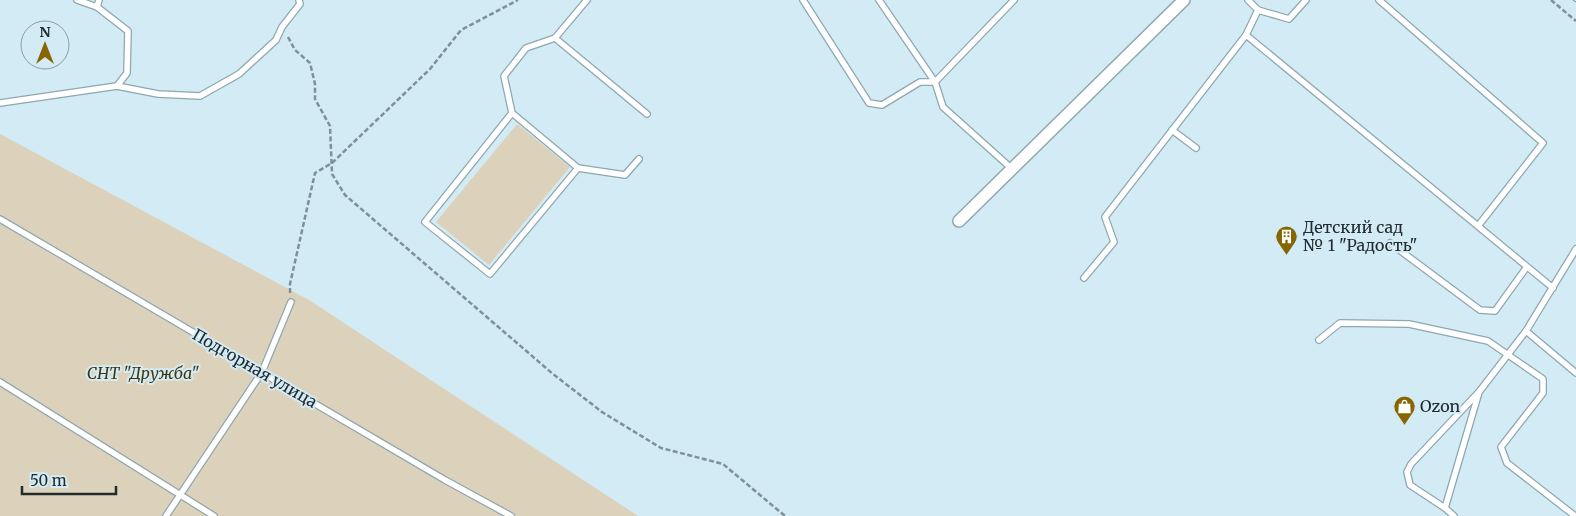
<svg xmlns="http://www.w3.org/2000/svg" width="1576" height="516" font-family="Merriweather,serif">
<rect width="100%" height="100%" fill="#d2ebf4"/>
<g fill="#dcd2bc">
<path d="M517 124 570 167 489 265 436 222Z"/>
<path d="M0 134 309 300 638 516H0Z"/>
</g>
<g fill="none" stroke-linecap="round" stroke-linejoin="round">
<defs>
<g id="lane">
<path d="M77 0 97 7 128 31 127 73 117 86"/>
<path d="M803 0 869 103 882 105 920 82H935L943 107 1011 168"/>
<path d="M879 0 935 82 1014 0"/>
<path d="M1248 0 1258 10 1289 19 1306 0"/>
<path d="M1379 0 1543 143 1478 226"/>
<path d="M97 7 99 0"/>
<path d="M1246 35 1553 288"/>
<path d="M555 38 647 114"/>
<path d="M0 103 117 86 158 94 200 96 239 74 276 40 282 27 300 4 299 0"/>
<path d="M512 113 425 222 490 274 578 168 512 113 504 76 526 48 555 38 587 0"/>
<path d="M1172 130 1196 148"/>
<path d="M578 168 625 175 639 159"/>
<path d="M0 219 445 480 511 516"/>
<path d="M1390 243 1480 310 1495 311 1526 268"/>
<path d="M1084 278 1114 242 1105 217 1246 35 1258 10"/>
<path d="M1526 331 1576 373"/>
<path d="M1319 340 1340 323 1409 324 1488 341 1543 379V393L1501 447 1507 463 1575 516"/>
<path d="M0 382 214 516"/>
<path d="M1445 508 1410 485 1407 472 1411 464 1478 393"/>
<path d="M166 516 262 372 291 302"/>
<path d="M1454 516 1445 508 1479 392 1526 331 1576 249"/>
</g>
<path id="street" d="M959 221 1184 0"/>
</defs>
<use href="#lane" stroke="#8fa7af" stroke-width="8"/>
<use href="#street" stroke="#8fa7af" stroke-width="14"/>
<g stroke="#7f9097" stroke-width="2.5" stroke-dasharray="5 2.5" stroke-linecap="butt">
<path d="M1551 0 1576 21"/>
<path d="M288 37 295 50 310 63 315 84V99L330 126 332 174 345 195 553 374 602 412 661 448 723 464 785 516"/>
<path d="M290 293V284L315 173 332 163 430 69 461 30 518 0"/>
</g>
<use href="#lane" stroke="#fff" stroke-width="5.5"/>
<use href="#street" stroke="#fff" stroke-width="11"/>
<path stroke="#7c8d94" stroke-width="1" d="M1573 0 1576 2"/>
</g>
<defs>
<symbol id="building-pin" viewBox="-11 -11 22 30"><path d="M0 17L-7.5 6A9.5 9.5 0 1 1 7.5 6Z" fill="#876601" stroke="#d2ebf4"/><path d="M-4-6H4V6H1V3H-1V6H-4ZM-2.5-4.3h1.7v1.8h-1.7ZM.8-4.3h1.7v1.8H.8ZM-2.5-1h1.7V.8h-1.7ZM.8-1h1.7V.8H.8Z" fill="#fff"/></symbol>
<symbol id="shop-pin" viewBox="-11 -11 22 30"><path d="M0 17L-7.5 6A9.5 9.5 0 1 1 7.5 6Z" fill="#876601" stroke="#d2ebf4"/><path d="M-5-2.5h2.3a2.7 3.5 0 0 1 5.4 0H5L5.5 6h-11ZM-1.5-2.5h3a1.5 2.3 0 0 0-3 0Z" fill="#fff"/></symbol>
</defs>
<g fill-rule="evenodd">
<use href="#building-pin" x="1274" y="224" width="25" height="34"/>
<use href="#shop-pin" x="1392" y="394" width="25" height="34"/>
</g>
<g text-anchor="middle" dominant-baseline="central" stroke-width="4" stroke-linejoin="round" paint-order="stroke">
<g font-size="16" fill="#222b2f" stroke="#d2ebf4" text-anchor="start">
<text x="1303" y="227">Детский сад<tspan x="1303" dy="18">№ 1 "Радость"</tspan></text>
<text x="1420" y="406">Ozon</text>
</g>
<g font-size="16" fill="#222b2f" stroke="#d2ebf4">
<text transform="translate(255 368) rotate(30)">Подгорная улица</text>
</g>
<g font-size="16" font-style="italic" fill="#43330a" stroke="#d2ebf4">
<text x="143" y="373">СНТ "Дружба"</text>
</g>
</g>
<g transform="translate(45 45)"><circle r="24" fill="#d2ebf4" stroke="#8c9ea5"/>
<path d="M0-4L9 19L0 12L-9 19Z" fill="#876601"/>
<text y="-8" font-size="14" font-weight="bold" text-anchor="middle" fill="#222b2f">N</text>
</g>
<path d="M22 486v8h94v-8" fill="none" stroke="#222b2f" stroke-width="2.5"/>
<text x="30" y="486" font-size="15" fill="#222b2f" stroke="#d2ebf4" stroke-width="4" paint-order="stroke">50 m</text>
</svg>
